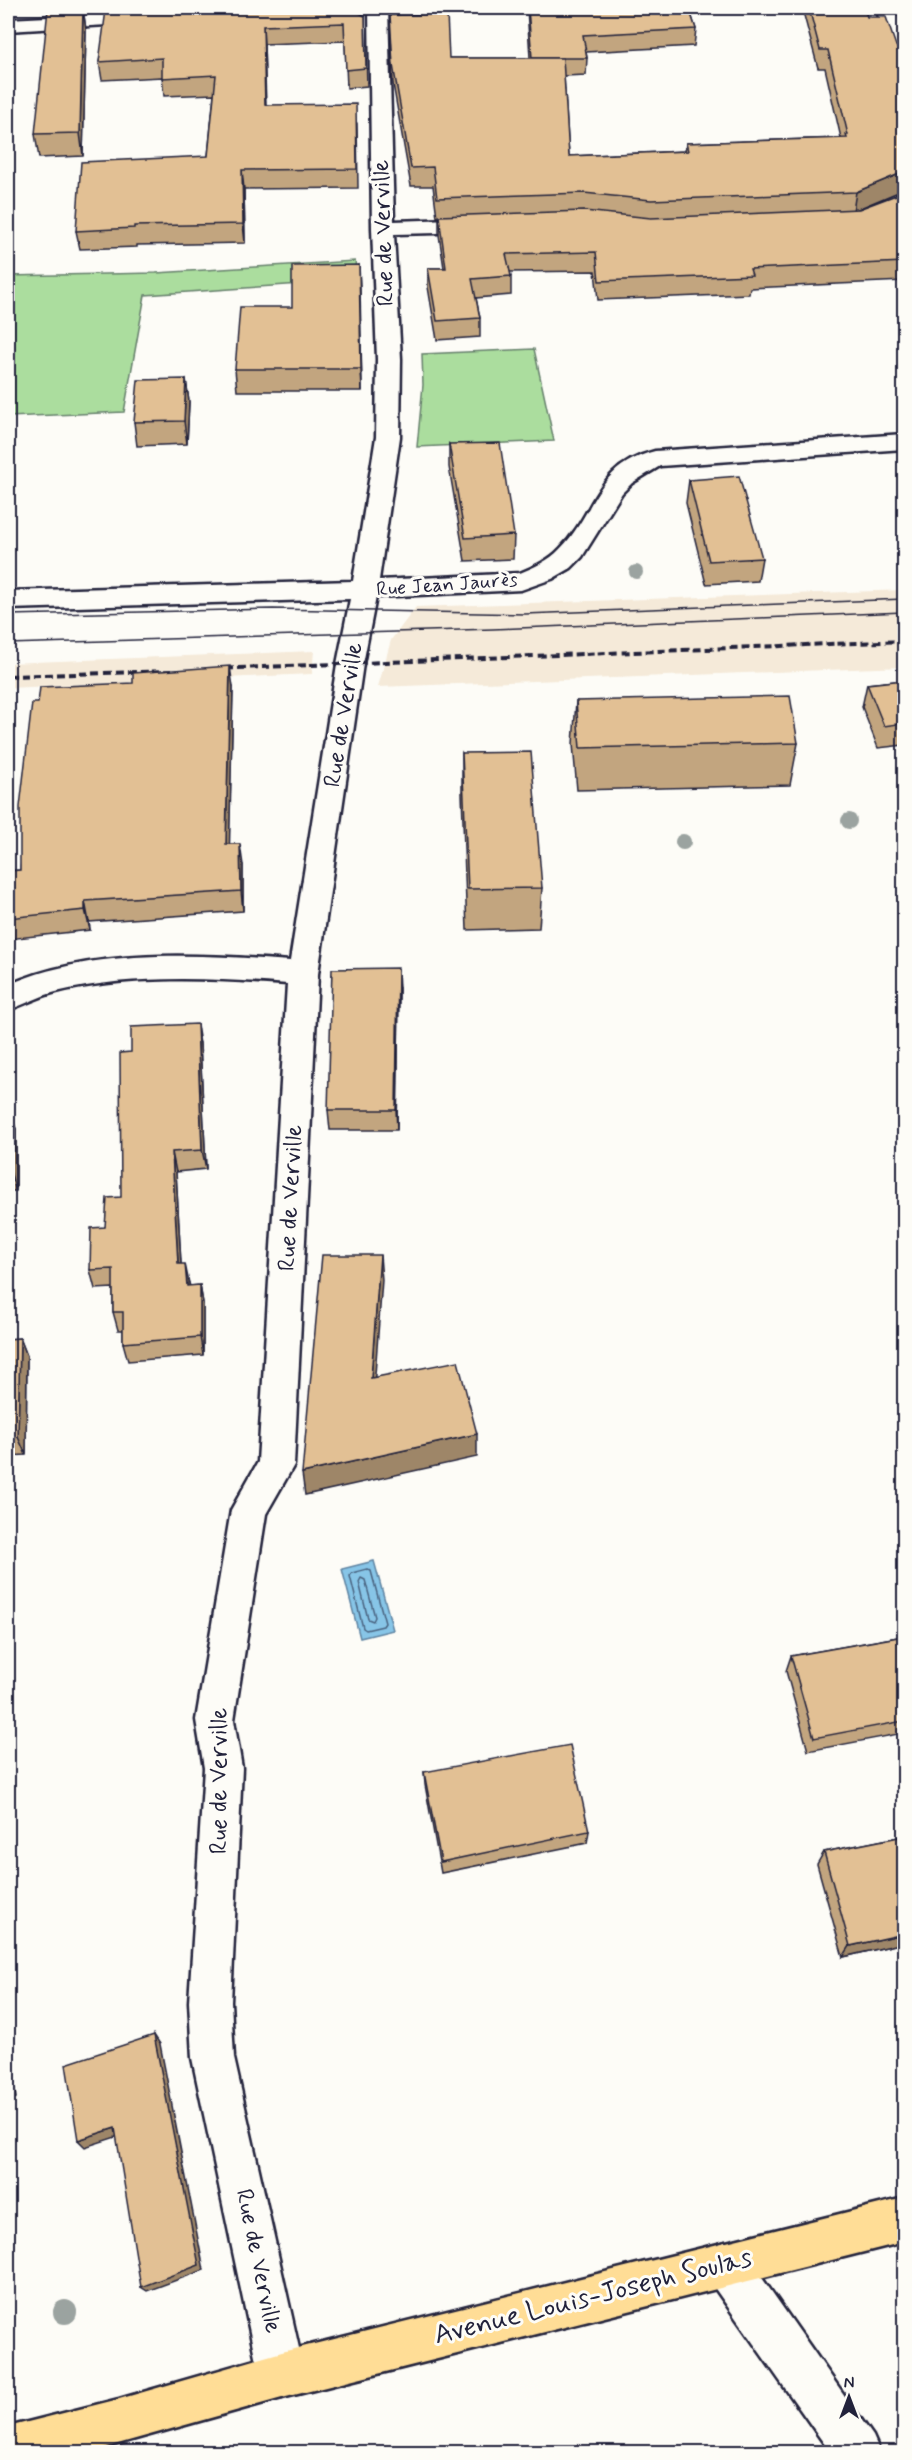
<svg xmlns="http://www.w3.org/2000/svg" width="912" height="2460" font-family="Mynerve,sans-serif">
<rect width="100%" height="100%" fill="#fdfcf7"/>
<filter id="ink" filterUnits="userSpaceOnUse"><feTurbulence type="fractalNoise" baseFrequency=".0167" numOctaves="2"/><feDisplacementMap in="SourceGraphic" scale="12" xChannelSelector="R" yChannelSelector="G"/><feConvolveMatrix kernelMatrix="1 2 1 2 8 2 1 2 1" color-interpolation-filters="sRGB"/></filter>
<g filter="url(#ink)">
<g fill="#f5ead9">
<path d="M904 590V667L378 687 391 640 416 607Z"/>
<path d="M314 651 312 674 8 688V663Z"/>
</g>
<g fill="#abdd9e" stroke="#66806c" stroke-width="1.5">
<path d="M355 261 358 280 145 295 124 412 8 417V276L156 273Z"/>
<path d="M534 349 554 441 417 447 423 385 422 354Z"/>
</g>
<path fill="#87c5e7" stroke="#5f84a2" stroke-width="1.5" d="M374 1561 393 1630 360 1638 342 1569Z"/>
<g fill="none" stroke-linecap="round" stroke-linejoin="round">
<g stroke="#4a6380" stroke-width="1.5">
<path d="M367 1569 371 1571 385 1623 383 1626 366 1630 363 1628 350 1576 352 1573Z"/>
<path d="M361 1578 365 1580 375 1617 373 1621 368 1619 359 1582Z"/>
</g>
<defs>
<g id="minor">
<path d="M369 8H388L394 221 483 218 491 220 494 225 491 230 483 232 394 234 401 359 400 437 379 580 520 573C534 567 549 561 560 549 597 512 593 467 655 451L904 434V449L660 466 632 483 622 493 582 557 571 568 552 579 521 590 376 597 363 664 318 974 294 1465 266 1514 234 1720 242 1768 231 2002 234 2058 305 2375 298 2391 282 2398 266 2391 259 2375 192 2058 189 2002 204 1768 196 1720 231 1510 258 1462 287 984C214 978 128 974 56 992 39 996 24 1005 8 1010V985C90 948 201 954 290 961L337 664 350 599 8 609V591L353 581 376 437 377 359 372 228Z"/>
<path d="M876 8H895L904 36V69L897 67 894 63Z"/>
<path d="M150 12 157 14 160 18 157 22 8 31V19Z"/>
<path d="M725 2242 741 2248 873 2436 880 2452H830L709 2280 703 2264 709 2248Z"/>
</g>
<path id="major" d="M904 2198V2242L282 2398 89 2452H8V2427L119 2399 282 2352Z"/>
</defs>
<use href="#minor" stroke="#22223b" stroke-width="5"/>
<use href="#major" stroke="#22223b" stroke-width="5"/>
<use href="#minor" fill="#fdfcf7" fill-rule="evenodd"/>
<use href="#major" fill="#ffdd96" fill-rule="evenodd"/>
<g stroke="#22223b" stroke-width="1.5">
<path d="M8 615 273 609 525 614 904 599"/>
<path d="M8 644 493 629 904 612"/>
</g>
<g stroke="#22223b" stroke-width="4" stroke-dasharray="8 4" stroke-linecap="butt">
<path d="M214 669 904 641"/>
<path d="M8 676 172 671"/>
</g>
</g>
<g fill="#9ba3a0">
<circle cx="636" cy="572" r="7"/>
<circle cx="849" cy="821" r="8"/>
<circle cx="683" cy="842" r="8"/>
<circle cx="65" cy="2312" r="12"/>
</g>
<g fill="#c2a57f" stroke="#22223b" stroke-width="1.5">
<path d="M83 8 86 30 83 156 39 158 35 134Z"/>
<path d="M110 8H351L365 16 367 86 347 88 345 41 264 44 266 105 357 123 358 188 244 189 245 243 137 245V247L80 249 76 231 208 156 214 94 164 96 162 77 102 80 99 62 111 10Z"/>
<path d="M527 8H689L696 29 694 46 586 52 587 58 586 75 564 76 569 156 685 151 686 143 841 138 825 68H818L802 8H864L867 17 900 51 904 52V191L903 190 855 210 859 209 904 192V281L750 288 749 294 598 300 595 271 510 272 511 276V295L476 298 480 318V337L437 340 428 287V268H444L439 235V217H437L433 186H411L393 84 390 15 449 58H530Z"/>
<path d="M359 265 362 391H237L235 369 292 307Z"/>
<path d="M186 379 189 402 187 444 137 446 134 422Z"/>
<path d="M449 444 514 535 513 559 465 561 449 467Z"/>
<path d="M689 480 762 558 758 581 706 584 686 503Z"/>
<path d="M904 680V745L878 748 862 707 867 684Z"/>
<path d="M233 687 229 844 243 865V911L89 922 90 930 8 939V871L20 870 38 703Z"/>
<path d="M576 701 798 743 790 785 577 790 573 744Z"/>
<path d="M462 753 542 888 539 928 467 930 462 794Z"/>
<path d="M399 989 397 1130H330L328 1110Z"/>
<path d="M200 1044 206 1169 176 1172 181 1264 189 1283 190 1286 200 1285 203 1303V1355L128 1361 123 1343V1330H118L113 1312V1288L95 1289 90 1270 105 1227 121 1197Z"/>
<path d="M8 1109 16 1129V1191H8Z"/>
<path d="M20 1338 27 1356 26 1455 8 1456V1339Z"/>
<path d="M904 1636V1733L808 1751 786 1671 791 1656Z"/>
<path d="M424 1772 589 1831 587 1843 441 1873 425 1785Z"/>
<path d="M904 1836V1943L843 1957 817 1864 824 1852Z"/>
</g>
<g fill="#9e8668" stroke="#22223b" stroke-width="1.5">
<path d="M83 8 86 30 83 156 80 133Z"/>
<path d="M263 26 264 44 266 124 265 105Z"/>
<path d="M242 170 244 189 245 243 243 224Z"/>
<path d="M904 172V183L903 190 853 211 856 192Z"/>
<path d="M359 265 360 287 362 391 361 369Z"/>
<path d="M186 379 189 402 187 444 184 421Z"/>
<path d="M230 666 233 687 229 866 226 844Z"/>
<path d="M240 844 243 865V911L241 891Z"/>
<path d="M85 901 89 922 90 930 85 910Z"/>
<path d="M398 968 399 989 397 1130 396 1110Z"/>
<path d="M197 1024 200 1044 206 1169 202 1150Z"/>
<path d="M9 1109 16 1129V1191L10 1171Z"/>
<path d="M172 1152 176 1172 182 1283 178 1264Z"/>
<path d="M380 1255 382 1280 373 1402 371 1378Z"/>
<path d="M185 1264 189 1283 191 1304 187 1286Z"/>
<path d="M200 1285 203 1303V1355L200 1337Z"/>
<path d="M20 1338 27 1356 26 1455 18 1437Z"/>
<path d="M477 1434V1457L305 1495 302 1473Z"/>
<path d="M904 1934V1943L843 1957 850 1946Z"/>
<path d="M154 2035 160 2044 204 2270 147 2291 141 2287Z"/>
<path d="M8 2044 16 2098 8 2101Z"/>
<path d="M115 2128 122 2135 85 2147 78 2140Z"/>
</g>
<g fill="#e2c094" stroke="#22223b" stroke-width="1.5">
<path d="M83 8 80 133 35 134 48 9Z"/>
<path d="M173 8H351L365 16 366 68 346 70 344 23 263 26 265 105 356 104 357 169 242 170 243 224 134 226V228L76 231 81 162 208 156 216 75 162 78V58L99 62 106 10Z"/>
<path d="M528 8H689L696 29 583 35 587 58H532Z"/>
<path d="M809 8H864L867 17H886L896 46 900 51 904 52V172L856 192 651 200 584 193 437 198 433 167 411 168 393 65 390 15 447 14 449 58H563L569 156 688 151 686 143 847 138 846 135H848L828 50H820Z"/>
<path d="M904 192V262L750 269 752 275 599 281 596 252 506 254 511 276 472 279 480 318 437 321 428 268H446L439 216 584 211 651 218 859 209Z"/>
<path d="M359 265 361 369H235L240 307H292V266Z"/>
<path d="M186 379 184 421 134 422 138 380Z"/>
<path d="M500 443 514 535 465 538 449 444Z"/>
<path d="M739 476 762 558 709 561 689 480Z"/>
<path d="M230 666 226 844H240L241 891 85 901V910L8 918V871L20 870V807L32 703H38L40 687 133 683V673Z"/>
<path d="M904 680V723L884 726 867 684Z"/>
<path d="M790 696 798 743 580 748 576 701Z"/>
<path d="M531 752 542 888 468 889 462 753Z"/>
<path d="M398 968 396 1110H328L332 969Z"/>
<path d="M197 1024 202 1150 172 1152 178 1264H185L187 1286 200 1285V1337L123 1343V1312H113V1269L90 1270 91 1228 105 1227 107 1198 121 1197 120 1053 131 1052V1027Z"/>
<path d="M8 1109H9L10 1171 8 1172Z"/>
<path d="M322 1255H380L371 1378 458 1361 477 1434 302 1473Z"/>
<path d="M20 1338 18 1437 8 1438V1339Z"/>
<path d="M904 1636V1721L814 1738 791 1656Z"/>
<path d="M570 1745 589 1831 441 1862 424 1772Z"/>
<path d="M904 1836V1934L850 1946 824 1852Z"/>
<path d="M154 2035 199 2265 141 2287 115 2128 78 2140 66 2064Z"/>
</g>
</g>
<g text-anchor="middle" dominant-baseline="central" stroke-width="6" stroke-linejoin="round" paint-order="stroke">
<g font-size="20" fill="#22223b" stroke="#fdfcf7">
<text transform="translate(447 585) rotate(-4)">Rue Jean Jaurès</text>
</g>
<g font-size="24" fill="#22223b" stroke="#fdfcf7">
<text transform="translate(384 233) rotate(-92)">Rue de Verville</text>
<text transform="translate(344 715) rotate(-81)">Rue de Verville</text>
<text transform="translate(291 1198) rotate(-87)">Rue de Verville</text>
<text transform="translate(219 1781) rotate(-90)">Rue de Verville</text>
<text transform="translate(258 2261) rotate(78)">Rue de Verville</text>
</g>
<g font-size="28" fill="#22223b" stroke="#fdfcf7">
<text transform="translate(593 2297) rotate(-14)">Avenue Louis-Joseph Soulas</text>
</g>
</g>
<rect width="912" height="2460" fill="none" stroke="#fdfcf7" stroke-width="30"/>
<rect x="15" y="15" width="882" height="2430" fill="none" stroke="#22223b" stroke-width="2" filter="url(#ink)"/>
<g transform="translate(849 2397)" stroke="#fdfcf7" stroke-width="4.5" paint-order="stroke">
<path d="M0-4.5L10 22L0 15L-10 22Z" fill="#22223b"/>
<text y="-9" font-size="16" font-weight="bold" text-anchor="middle" fill="#22223b">N</text>
</g>
</svg>
